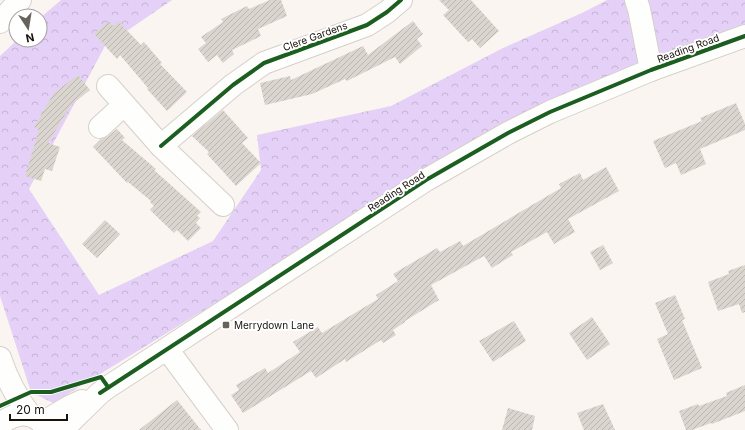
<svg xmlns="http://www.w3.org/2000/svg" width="745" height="430" font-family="Inter,sans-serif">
<defs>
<pattern id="forest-crowns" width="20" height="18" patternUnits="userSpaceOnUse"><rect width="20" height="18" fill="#e5d1f7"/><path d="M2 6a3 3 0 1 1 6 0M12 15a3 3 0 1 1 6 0" fill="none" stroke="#c4b3d3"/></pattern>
<pattern id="building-hatch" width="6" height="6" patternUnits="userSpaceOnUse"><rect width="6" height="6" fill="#dbd5cf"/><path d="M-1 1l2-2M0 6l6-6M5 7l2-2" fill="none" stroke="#bbb6b1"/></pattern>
</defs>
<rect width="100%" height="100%" fill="#faf5f0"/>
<path fill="url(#forest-crowns)" d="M61 0H172L105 46 29 189 99 295 213 241 261 170 257 135 391 106 503 48 582 13 607 0H745V26L531 109 53 403 31 392 0 296V56L17 40H40V18Z"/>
<g fill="url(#building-hatch)">
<path d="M270 0H281L287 16 258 29 261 36 232 50 234 54 223 63 217 55 208 62 198 49 206 43 201 37 223 22 221 19 247 6 249 9Z"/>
<path d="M439 0H471L499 31 480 48 472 39 468 42 443 15 449 10Z"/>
<path d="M109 21 113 26 118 21 141 45 144 42 162 63 160 64 187 92 167 111 147 89 148 88 120 55 117 59 94 34Z"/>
<path d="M413 21 423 34 417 39 422 46 400 64 395 57 347 81 345 79 312 94 265 105 260 83 290 76 291 80 363 46 368 55Z"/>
<path d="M78 75 90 90 71 105 48 143 60 147 52 171 45 169 41 181 25 176 39 130 34 127 54 93Z"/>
<path d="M736 103 745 124V130L700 149 706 164 681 175 676 163 665 168 653 141 702 121 700 118Z"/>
<path d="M223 110 248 138 242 143 261 163 236 186 207 154 209 152 192 136Z"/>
<path d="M117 129 125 138 122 140 156 169 154 170 201 212 197 216 200 218 196 223 201 228 188 241 177 230 174 233 150 210 154 206 150 202 151 201 128 182 127 183 93 147 101 139 108 136Z"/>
<path d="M606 167 619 191 568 219 575 232 554 244 547 232 511 252 513 255 492 268 484 256 431 285 439 300 405 321V322L393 330 396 335 383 343 381 340 346 362 345 359 316 378 311 371 243 413 231 395 239 390 236 385 265 368 268 373 300 352 293 342 318 327 322 333 378 299 376 295 398 281 393 274 437 248 440 252 460 241 463 246 561 188 559 184 580 173 583 180Z"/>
<path d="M105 220 120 234 97 258 82 244Z"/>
<path d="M603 245 613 263 600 270 590 252Z"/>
<path d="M745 265V312L742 313 739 304 718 311 708 282 729 274 728 271Z"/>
<path d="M675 295 685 319 682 320 702 368 674 380 657 339 668 334 655 303Z"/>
<path d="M592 317 610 344 587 360 569 333Z"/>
<path d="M514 321 526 341 493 362 479 341Z"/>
<path d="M745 385V411L712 424 711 423 692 430H686L679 411 698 404 699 406 727 396 726 393Z"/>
<path d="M177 400 201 430H139Z"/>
<path d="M603 404 615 430H584L577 413Z"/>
<path d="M508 408 535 416 532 430H502Z"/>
</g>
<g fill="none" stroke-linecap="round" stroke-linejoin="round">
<defs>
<g id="minor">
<path d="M636 0 639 9 651 70"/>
<path d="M108 86 161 146 223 205"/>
<path d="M100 127 124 105"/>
<path d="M161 146 233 85 264 63 367 25 387 12 401 0"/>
<path d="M167 349 227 430"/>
<path d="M0 358C7 379 16 397 30 415"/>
<path d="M42 423 69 407 82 401"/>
<path d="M0 425C11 414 28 410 40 421"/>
<path d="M62 430 100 393 108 387 426 180 508 133 550 112 651 70 745 36"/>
</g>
<path id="highway" d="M0 22 20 0"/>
</defs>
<use href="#minor" stroke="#d5d0ca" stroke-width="24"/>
<use href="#highway" stroke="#d5d0ca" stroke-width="24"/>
<use href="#minor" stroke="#fefefd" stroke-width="22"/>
<use href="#highway" stroke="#fefefd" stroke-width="22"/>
<defs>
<g id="cycleway">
<path d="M161 146 233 85 264 63 367 25 387 12 401 0"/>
<path d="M100 393 426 180 508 133 550 112 651 70 745 36"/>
<path d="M0 406 31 392H51L101 377 108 387"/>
</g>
</defs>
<use href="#cycleway" stroke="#fff" stroke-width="6"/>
<use href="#cycleway" stroke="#1b5e20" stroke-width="4"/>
</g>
<rect fill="#68625c" stroke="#fff" stroke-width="1.5" x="222" y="321" width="8" height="8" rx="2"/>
<g text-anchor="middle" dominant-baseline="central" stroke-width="4" stroke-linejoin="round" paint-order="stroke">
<g font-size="10" fill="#19130c" stroke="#fff">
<text transform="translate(315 36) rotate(-20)">Clere Gardens</text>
<text transform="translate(688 48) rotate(-20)">Reading Road</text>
<text transform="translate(396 191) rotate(-33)">Reading Road</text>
</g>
<g font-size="10" fill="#19130c" stroke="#fff" text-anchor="start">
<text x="234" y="325">Merrydown Lane</text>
</g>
</g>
<g transform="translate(28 28) rotate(168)"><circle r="19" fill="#ffffff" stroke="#a3a19e"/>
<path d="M0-3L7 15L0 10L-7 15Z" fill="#68625c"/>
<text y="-6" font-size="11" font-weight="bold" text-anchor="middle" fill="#19130c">N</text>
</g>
<path d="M10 414v6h57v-6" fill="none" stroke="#19130c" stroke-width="2"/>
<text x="16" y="414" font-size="12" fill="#19130c" stroke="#ffffff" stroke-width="3" paint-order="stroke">20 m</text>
</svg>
